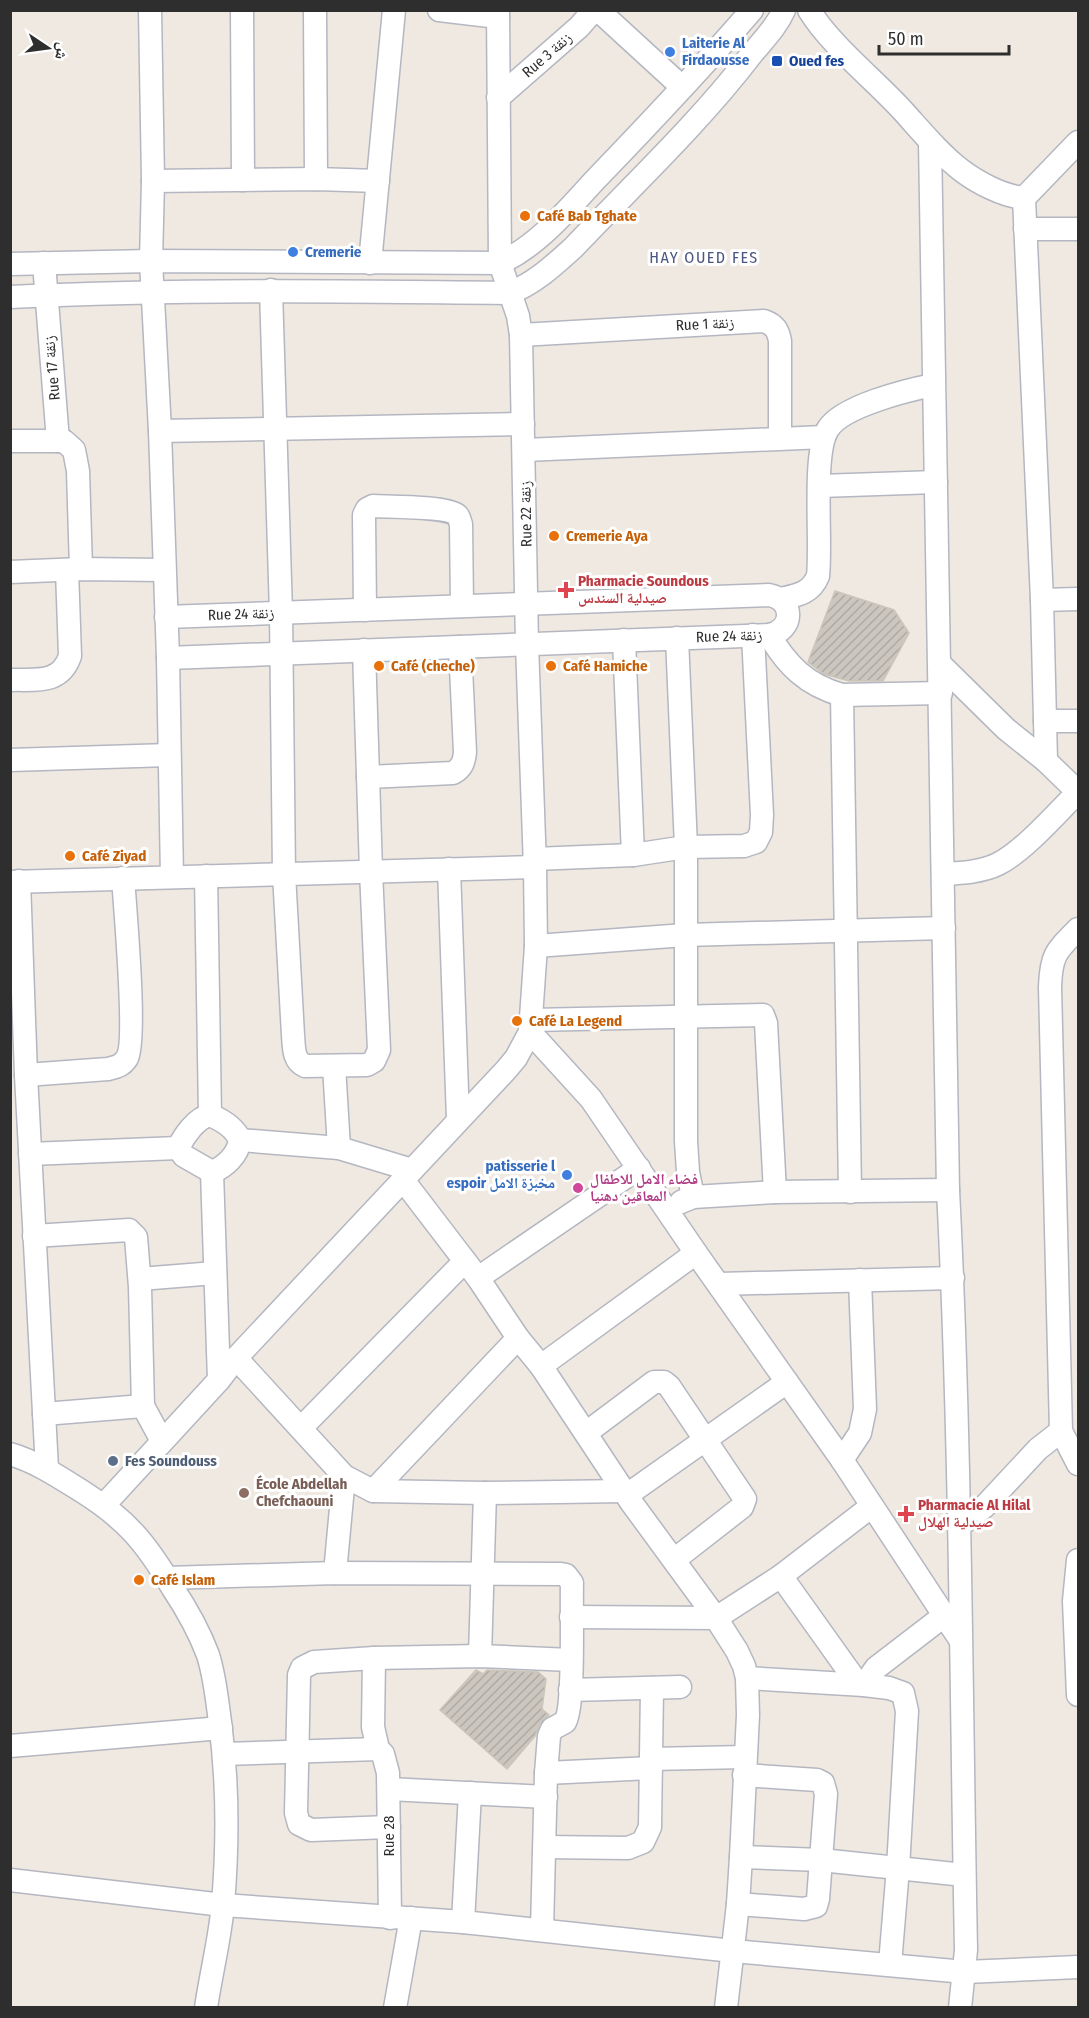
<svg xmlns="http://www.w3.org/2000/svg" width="1089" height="2018" font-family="'Fira Sans Condensed','Noto Naskh Arabic',sans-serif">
<defs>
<pattern id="building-hatch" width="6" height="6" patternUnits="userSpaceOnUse" patternTransform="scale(1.5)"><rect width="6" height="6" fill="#cbc7bf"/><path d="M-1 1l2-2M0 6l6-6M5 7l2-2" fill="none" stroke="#afaba4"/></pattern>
</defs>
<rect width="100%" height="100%" fill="#efe9e1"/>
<g fill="url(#building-hatch)" stroke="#cbc5ba" stroke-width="1.5">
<path d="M835 591 894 610 909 633 883 681H849L824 674 808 662Z"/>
<path d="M476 1670 483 1674 487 1670 538 1672 546 1679 542 1709 549 1715 540 1723 535 1736 507 1769 440 1710Z"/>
</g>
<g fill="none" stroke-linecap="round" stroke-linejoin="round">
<defs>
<g id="minor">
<path d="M150 10 153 181 151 261 160 431 168 658 172 877"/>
<path d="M242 10 243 180"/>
<path d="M315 10 316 179"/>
<path d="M439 10 498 17"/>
<path d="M598 10 682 87"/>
<path d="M809 10C831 46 875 80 903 111 922 132 939 153 961 170 978 183 1003 196 1024 198"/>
<path d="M498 98 579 27 594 10"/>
<path d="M930 142 948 1190C961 1443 961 1697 966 1950L960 2008"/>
<path d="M153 181 316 179 378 181"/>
<path d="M1025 229H1078"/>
<path d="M44 263 58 441"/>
<path d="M370 263 394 10"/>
<path d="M10 264 151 261 500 263C539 245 567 210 596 179 649 124 702 68 752 10"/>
<path d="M271 290 281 613 284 874 293 1035C294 1047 293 1061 305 1066L367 1065 374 1061 379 1050 371 871 364 650"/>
<path d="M10 297C177 289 343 291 510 293 535 283 553 266 573 248 632 186 699 123 751 55 763 40 776 28 784 10"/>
<path d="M521 335 764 321C775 325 778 330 780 341V438"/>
<path d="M160 431 523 424"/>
<path d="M10 441H64L74 450 78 471 81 569"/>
<path d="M525 450 824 437"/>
<path d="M820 486 936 482"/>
<path d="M10 572 81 569 163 570"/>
<path d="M781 599C798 595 811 593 818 576 822 542 812 453 828 429 842 406 908 390 933 385"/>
<path d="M1042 600 1078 599"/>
<path d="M365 610 364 515 367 509 373 506C387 507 450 506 458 516 459 517 460 522 461 524L462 606"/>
<path d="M166 617 769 595C795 600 794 630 769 635L168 658"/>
<path d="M769 635C787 665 806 685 842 695L941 693"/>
<path d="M677 638 686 847V1141L688 1172 693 1197"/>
<path d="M624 640 633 855"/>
<path d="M940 664 1006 729 1046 761 1078 792C1057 813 1024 851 998 864 982 872 961 873 943 874"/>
<path d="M10 680C36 679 60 685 70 656L67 570"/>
<path d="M842 695 850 1192"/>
<path d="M1045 721H1078"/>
<path d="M10 760 169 755"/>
<path d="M1046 761 1042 600 1024 198 1078 142"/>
<path d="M368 777 453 773C462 768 464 762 465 752L460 647"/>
<path d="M534 859 633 855 686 847 744 846 756 842 761 832 762 815 753 635"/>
<path d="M449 869 458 1119"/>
<path d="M206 876 210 1115"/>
<path d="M19 881 26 1075 47 1469"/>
<path d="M10 882 535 867"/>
<path d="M1078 929C1056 951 1051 955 1050 987L1061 1431 1078 1464"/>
<path d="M536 946 685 935 944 928"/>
<path d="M532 1020 763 1015 766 1023 775 1192"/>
<path d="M530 1032 591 1099 696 1253 842 1460 959 1638"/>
<path d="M334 1066 339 1148"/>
<path d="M26 1075 108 1069C116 1067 122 1066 127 1058 137 1041 125 907 123 878"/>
<path d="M210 1115C222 1120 235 1128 240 1140 238 1155 225 1167 212 1172L184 1156 178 1148C184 1136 196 1118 210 1115Z"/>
<path d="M240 1140 339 1148 412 1170"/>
<path d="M30 1154 178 1148"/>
<path d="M212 1172 219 1380"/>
<path d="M403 1180 478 1278 518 1338 541 1366 631 1502 716 1618 737 1651 744 1666 747 1678 748 1715 741 1857 738 1904 726 2008"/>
<path d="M681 1202 693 1197 775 1192 948 1190"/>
<path d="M34 1236 129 1230 136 1237 140 1287 143 1406 162 1441"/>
<path d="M478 1278 639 1168"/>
<path d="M140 1279 215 1273"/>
<path d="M719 1284 953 1278"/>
<path d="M236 1358 344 1476 373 1491 485 1493 625 1491"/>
<path d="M541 1366 696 1253"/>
<path d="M44 1414 143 1406"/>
<path d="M301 1428 465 1261"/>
<path d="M586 1433 654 1382H664L669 1386 745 1499 742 1507 674 1560"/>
<path d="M10 1454C37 1462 59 1477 83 1492 126 1519 146 1543 172 1587 186 1608 199 1631 208 1655 215 1677 217 1700 220 1722 228 1782 228 1844 223 1904 220 1939 211 1973 206 2008"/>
<path d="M842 1460 860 1433 865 1409 860 1280"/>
<path d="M373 1491 518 1338"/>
<path d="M627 1495 787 1382"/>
<path d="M104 1505 219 1380 236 1358 506 1070 516 1058 530 1032 536 946 535 867 527 644 521 335 518 316 500 263 498 10"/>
<path d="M959 1526 984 1507 1038 1449 1061 1431"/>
<path d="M1078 1560 1074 1601 1078 1695"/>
<path d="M335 1573 344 1476"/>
<path d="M781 1576 858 1684"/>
<path d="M167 1578 335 1573 561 1574 566 1575 572 1583C571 1608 575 1706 565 1722L552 1729 549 1736 546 1773 542 1930"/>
<path d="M571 1617 716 1618 781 1576 872 1506"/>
<path d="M480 1656 485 1493"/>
<path d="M374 1658 373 1727 378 1749"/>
<path d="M747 1678 864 1685 889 1688 903 1693 907 1711 898 1868 890 1964"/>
<path d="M864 1685 876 1668 945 1615"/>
<path d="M570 1690 680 1687"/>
<path d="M10 1746 221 1728"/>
<path d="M225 1754 378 1749 383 1754 388 1773 390 1918"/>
<path d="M651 1759 745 1757"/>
<path d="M546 1773 651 1768"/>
<path d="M389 1789 546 1797"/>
<path d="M389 1827 311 1830 299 1824 296 1813 299 1675 302 1668 314 1662 374 1658 480 1656 571 1660"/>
<path d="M545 1847 628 1848 643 1842 650 1827 652 1688"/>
<path d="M741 1857 821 1860 964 1875"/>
<path d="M10 1880 223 1905 463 1922 733 1951 965 1972 1078 1967"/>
<path d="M738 1904 804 1909 816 1906 818 1899 826 1794 823 1783 817 1780 744 1775"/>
<path d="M463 1922 470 1793"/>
<path d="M395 2008 411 1918"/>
</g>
</defs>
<use href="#minor" stroke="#b4b7c1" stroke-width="25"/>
<use href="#minor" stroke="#fff" stroke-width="22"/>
</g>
<g fill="#3f7fe0" stroke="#fff" stroke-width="2">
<circle cx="670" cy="52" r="6"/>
<circle cx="293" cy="252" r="6"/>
<circle cx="567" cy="1175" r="6"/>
</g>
<rect fill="#1a4fb4" stroke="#fff" stroke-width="2" x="771" y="55" width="12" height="12" rx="3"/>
<g fill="#e8710a" stroke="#fff" stroke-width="2">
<circle cx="525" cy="216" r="6"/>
<circle cx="554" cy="536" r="6"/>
<circle cx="379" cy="666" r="6"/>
<circle cx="551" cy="666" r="6"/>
<circle cx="70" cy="856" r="6"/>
<circle cx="517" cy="1021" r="6"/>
<circle cx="139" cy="1580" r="6"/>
</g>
<g fill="#e0444e" stroke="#fff" stroke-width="2">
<path d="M563 581h6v6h6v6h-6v6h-6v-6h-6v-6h6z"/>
<path d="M903 1505h6v6h6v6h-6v6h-6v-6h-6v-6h6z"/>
</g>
<circle fill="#d1479c" stroke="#fff" stroke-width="2" cx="578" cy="1188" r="6"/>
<circle fill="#5c6f8a" stroke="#fff" stroke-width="2" cx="113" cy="1461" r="6"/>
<circle fill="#8d6e63" stroke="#fff" stroke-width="2" cx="244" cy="1493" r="6"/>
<g text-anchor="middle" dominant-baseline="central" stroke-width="6" stroke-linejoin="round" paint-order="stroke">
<g font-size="15" font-weight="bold" fill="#366cbe" stroke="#fff" text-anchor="start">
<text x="682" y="43">Laiterie Al<tspan x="682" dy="17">Firdaousse</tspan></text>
<text x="305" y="252">Cremerie</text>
<text x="555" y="1166" text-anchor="end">patisserie l<tspan x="555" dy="17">espoir مخبزة الامل</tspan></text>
</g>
<g font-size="15" fill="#2e2e2e" stroke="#fff">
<text transform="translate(547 55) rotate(-41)">Rue 3 زنقة</text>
<text transform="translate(705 324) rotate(-3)">Rue 1 زنقة</text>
<text transform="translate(52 368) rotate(-95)">Rue 17 زنقة</text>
<text transform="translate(526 514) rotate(-91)">Rue 22 زنقة</text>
<text transform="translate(241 614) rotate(-2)">Rue 24 زنقة</text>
<text transform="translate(729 636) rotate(-2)">Rue 24 زنقة</text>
<text transform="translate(389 1836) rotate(-90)">Rue 28</text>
</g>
<g font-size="15" font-weight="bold" fill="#164399" stroke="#fff" text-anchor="start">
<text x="789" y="61">Oued fes</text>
</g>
<g font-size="15" font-weight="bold" fill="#c56008" stroke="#fff" text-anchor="start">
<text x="537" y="216">Café Bab Tghate</text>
<text x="566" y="536">Cremerie Aya</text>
<text x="391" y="666">Café (cheche)</text>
<text x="563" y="666">Café Hamiche</text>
<text x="82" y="856">Café Ziyad</text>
<text x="529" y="1021">Café La Legend</text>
<text x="151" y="1580">Café Islam</text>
</g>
<g font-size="15" font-weight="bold" fill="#be3a42" stroke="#fff" text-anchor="start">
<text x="578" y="581">Pharmacie Soundous<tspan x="578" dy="17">صيدلية السندس</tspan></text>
<text x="918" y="1505">Pharmacie Al Hilal<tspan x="918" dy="17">صيدلية الهلال</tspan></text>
</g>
<g font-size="15" font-weight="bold" fill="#b23c85" stroke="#fff" text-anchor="start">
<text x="590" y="1179">فضاء الامل للاطفال<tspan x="590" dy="17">المعاقين دهنيا</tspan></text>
</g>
<g font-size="15" font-weight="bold" fill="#4e5e75" stroke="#fff" text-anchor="start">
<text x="125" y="1461">Fes Soundouss</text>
</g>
<g font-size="15" font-weight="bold" fill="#785e54" stroke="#fff" text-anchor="start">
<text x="256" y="1484">École Abdellah<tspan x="256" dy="17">Chefchaouni</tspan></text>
</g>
<g font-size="16" letter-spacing="1.5" fill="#4d5680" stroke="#fff">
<text x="704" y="257">HAY OUED FES</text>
</g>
</g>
<rect width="1089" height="2018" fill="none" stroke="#2e2e2e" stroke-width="24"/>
<g transform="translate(48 48) rotate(103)" stroke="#ffffff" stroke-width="4.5" paint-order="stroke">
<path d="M0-4.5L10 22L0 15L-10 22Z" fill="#2e2e2e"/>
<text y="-9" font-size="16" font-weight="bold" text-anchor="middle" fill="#2e2e2e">ش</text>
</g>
<path d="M879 45v9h130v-9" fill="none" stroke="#2e2e2e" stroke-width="3"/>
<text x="888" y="45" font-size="18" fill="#2e2e2e" stroke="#ffffff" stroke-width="4.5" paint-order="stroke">50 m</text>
</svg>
